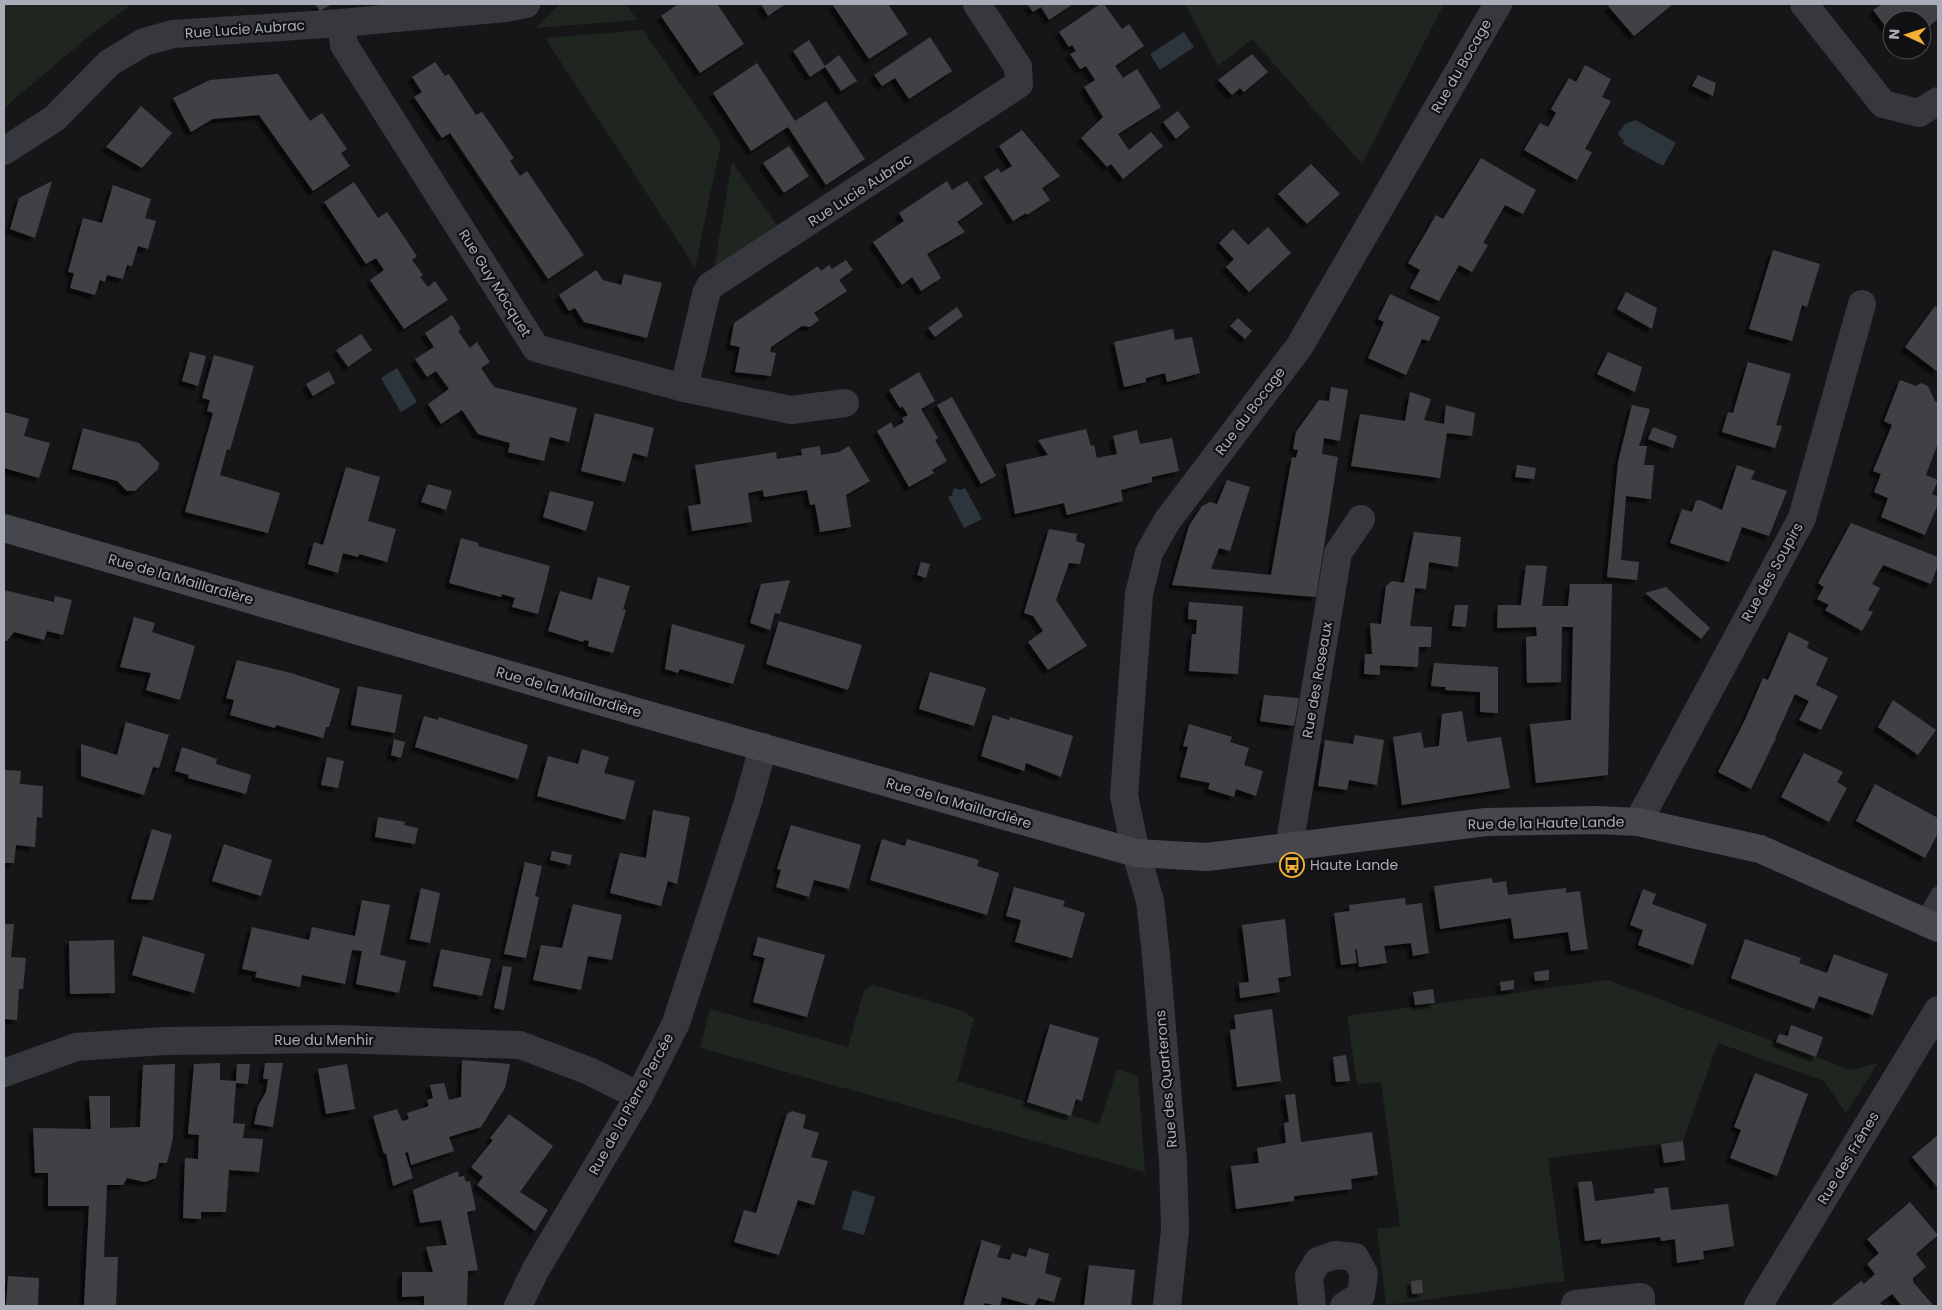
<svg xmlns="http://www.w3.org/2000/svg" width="1942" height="1310" font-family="Poppins,sans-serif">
<defs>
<filter id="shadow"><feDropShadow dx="-4.5" dy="4.5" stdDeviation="1" flood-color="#0009"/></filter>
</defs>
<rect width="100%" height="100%" fill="#161618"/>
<g fill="#1e261f">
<path d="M4 4H132L95 31 4 108Z"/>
<path d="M560 4H626L637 20 535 28Z"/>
<path d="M1185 4H1444L1362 164 1252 39 1218 66Z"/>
<path d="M643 30 721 143 695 267 545 38Z"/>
<path d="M732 162 779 228 713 274Z"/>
<path d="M1608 980 1851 1070 1878 1063 1846 1113 1824 1081 1718 1043 1683 1141 1548 1158 1565 1281 1386 1305 1377 1229 1400 1226 1381 1082 1357 1084 1347 1016Z"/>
<path d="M872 985 964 1011 974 1019 957 1081 1099 1124 1117 1069 1138 1076 1145 1172 700 1048 710 1009 848 1047 864 991Z"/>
</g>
<g fill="#2c353c">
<path d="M1184 32 1194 47 1160 70 1150 54Z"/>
<path d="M1636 120 1676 143 1663 166 1623 144 1624 141 1618 134 1625 124Z"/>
<path d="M397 368 417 402 401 412 381 378Z"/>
<path d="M954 488 960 490 965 488 982 519 964 528 948 497 952 495Z"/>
<path d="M853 1190 875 1197 864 1235 842 1229Z"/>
</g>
<g fill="#404145" filter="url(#shadow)">
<path d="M315 4H332L320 11Z"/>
<path d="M678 4H717L744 44 700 73 661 16Z"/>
<path d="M761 4H783L784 5 768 16Z"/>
<path d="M832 4H888L908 34 869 59Z"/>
<path d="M1027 4H1073L1049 20 1041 7 1033 12Z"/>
<path d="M1100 4H1104L1122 29 1129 24 1144 46 1115 66 1123 78 1137 69 1161 107 1118 134 1129 150 1151 132 1163 146 1123 179 1111 164 1107 167 1081 138 1103 117 1084 87 1095 80 1086 66 1080 69 1070 54 1076 51 1072 45 1069 47 1059 32Z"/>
<path d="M1611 4H1673L1634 36 1608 6Z"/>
<path d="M1882 4H1938V19L1922 32V20H1892V35L1873 10Z"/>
<path d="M930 37 952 71 909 99 895 78 882 86 874 75Z"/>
<path d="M809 40 825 66 839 55 857 81 841 91 825 67 810 77 793 51Z"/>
<path d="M1252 54 1268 72 1244 92 1240 88 1232 95 1218 80Z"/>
<path d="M435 62 445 76 449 74 476 115 482 112 514 158 510 161 520 176 527 171 584 255 548 279 450 133 442 138 414 97 422 92 412 77Z"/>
<path d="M757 63 795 121 826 101 865 159 826 185 788 127 751 151 713 93Z"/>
<path d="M1585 65 1611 79 1602 97 1611 101 1585 149 1592 152 1577 180 1524 150 1540 123 1548 127 1556 113 1551 109 1569 78 1576 82Z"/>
<path d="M278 74 310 121 322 113 347 149 341 153 350 166 313 191 259 115 213 119 191 132 173 98 210 80Z"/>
<path d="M1698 75 1716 83 1713 96 1692 86Z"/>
<path d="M141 106 172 133 142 168 106 147Z"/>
<path d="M1178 111 1190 127 1176 139 1163 122Z"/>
<path d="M1022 130 1060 176 1042 188 1050 200 1027 215 1026 213 1013 221 984 177 998 168 1001 173 1012 166 999 146Z"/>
<path d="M789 146 809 176 784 193 763 163Z"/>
<path d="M1481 158 1536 190 1523 214 1505 205 1483 243 1488 245 1472 272 1459 265 1439 301 1410 288 1420 270 1408 263 1436 215 1443 219Z"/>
<path d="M1311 164 1340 194 1307 224 1278 194Z"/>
<path d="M52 181 35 238 10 229 19 198Z"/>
<path d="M947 181 952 190 967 181 983 204 957 222 965 232 927 254 941 278 921 291 912 277 902 285 873 242 904 221 899 213Z"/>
<path d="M354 182 378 218 387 212 417 256 412 260 423 275 420 277 428 287 435 281 448 300 404 329 370 280 384 270 376 258 366 264 324 202Z"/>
<path d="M113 185 151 199 145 218 156 221 148 249 138 246 132 266 127 265 123 279 107 275 105 282 100 280 95 295 70 288 74 273 68 272 83 218 102 223Z"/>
<path d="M1268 227 1291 253 1249 292 1226 267 1234 259 1219 243 1233 229 1248 245Z"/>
<path d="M1773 250 1820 264 1807 307 1802 305 1792 341 1749 329Z"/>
<path d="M846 260 853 270 839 280 847 291 814 313 819 320 810 327 802 326 771 347 770 352 776 353 771 376 735 372 740 347 730 345 734 323 818 266 821 271 829 265 832 269Z"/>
<path d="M596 270 603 280 621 285 624 274 662 283 647 338 584 322 575 308 569 311 559 295Z"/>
<path d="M1626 292 1657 308 1652 329 1617 309Z"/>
<path d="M1390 294 1440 317 1429 341 1422 339 1406 375 1368 358 1384 322 1378 319Z"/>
<path d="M1935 306 1938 308V372L1905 347Z"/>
<path d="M957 307 963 316 935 337 928 328Z"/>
<path d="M452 315 461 329 458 331 470 348 477 342 490 362 481 368 494 387 577 408 569 442 550 437 544 461 508 452 510 443 478 434 462 410 441 424 428 404 449 389 436 371 427 377 415 359 434 347 425 333Z"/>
<path d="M1238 318 1252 331 1245 339 1230 326Z"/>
<path d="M1173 329 1175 340 1192 337 1200 373 1167 382 1165 373 1146 378V382L1124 387 1114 342Z"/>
<path d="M361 334 372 350 348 367 336 350Z"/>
<path d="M190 352 206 356 198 386 182 381Z"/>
<path d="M1608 352 1642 367 1635 392 1597 374Z"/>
<path d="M214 355 254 366 230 450 227 449 220 475 280 493 268 533 185 512 213 413 207 411 210 400 202 398Z"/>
<path d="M1748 362 1791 374 1776 425 1782 426 1775 448 1722 432 1728 412 1733 413Z"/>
<path d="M329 371 335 383 313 396 306 384Z"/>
<path d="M919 372 935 401 921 409 938 438 935 440 947 461 932 470 934 473 909 487 877 431 891 422 894 428 904 422 902 418 908 415 902 406 900 408 889 390Z"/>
<path d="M1900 380 1916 386 1921 383 1928 386 1935 401 1938 402V443L1926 475 1938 480 1932 494 1938 497V504L1925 535 1881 517 1888 498 1874 492 1881 474 1873 471 1892 425 1884 421Z"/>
<path d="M1331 387 1348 390 1340 441 1324 438 1322 454 1338 457 1316 597 1172 585 1189 526 1202 506 1210 502 1217 504 1227 480 1250 487 1230 551 1219 548 1211 569 1271 575 1292 457 1296 458 1298 450 1293 449 1296 432 1319 400 1329 401Z"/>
<path d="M1410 392 1431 399 1424 420 1444 424 1446 405 1475 413 1472 436 1447 433 1440 478 1351 466 1360 414 1405 421Z"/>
<path d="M952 397 996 476 981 484 937 405Z"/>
<path d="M1632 405 1650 409 1639 446H1647L1644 465H1654L1651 499 1626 496 1621 560 1639 562 1637 580 1607 577 1618 462Z"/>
<path d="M4 412 29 419 24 436 50 443 39 478 4 468Z"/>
<path d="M595 413 654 428 647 457 633 453 625 482 581 471Z"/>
<path d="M1653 427 1677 436 1673 448 1648 439Z"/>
<path d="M83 428 139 443 159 463 158 469 135 491H127L117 481 72 469Z"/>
<path d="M1086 429 1091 446 1094 445 1097 458 1117 454 1113 436 1137 430 1140 444 1172 438 1179 471 1152 477V482L1121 490 1123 501 1067 515 1064 503 1015 514 1006 464 1048 455 1038 440Z"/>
<path d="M820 446 821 455 839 452 849 446 870 481 846 495 851 527 820 532 815 504 810 505 807 490 764 497 763 490 748 493 752 522 692 531 688 506 701 504 695 465 776 452 777 459 802 455 801 449Z"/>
<path d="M1517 465 1536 468 1534 479 1515 477Z"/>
<path d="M1737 465 1755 471 1751 479 1787 491 1769 536 1742 527 1729 562 1670 543 1682 509 1692 512 1696 501 1700 500 1722 510Z"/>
<path d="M346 467 380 477 368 521 396 529 387 562 359 554 358 557 343 553 338 573 308 564 314 542 323 545Z"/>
<path d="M428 484 452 491 446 510 421 502Z"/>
<path d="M550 491 594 502 586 531 543 517Z"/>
<path d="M1851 523 1938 557V565L1931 584 1883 565 1872 584 1880 588 1868 610 1873 612 1862 631 1825 610 1829 605 1817 599 1824 587 1818 583Z"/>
<path d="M1049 529 1077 534 1076 541 1085 544 1080 564 1069 563 1056 600 1087 646 1048 670 1028 642 1043 631 1033 616 1024 613Z"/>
<path d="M1414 532 1461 537 1458 567 1429 562 1426 589 1415 588 1410 626 1432 627 1431 647H1419L1418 667 1380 665V675L1364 674 1365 654H1372L1370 623 1381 624 1386 586 1392 581 1404 583Z"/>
<path d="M461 538 479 543 478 546 550 566 538 614 512 607 515 598 502 594 501 597 449 583Z"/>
<path d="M921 562 930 564 926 578 917 575Z"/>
<path d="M1526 565 1547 566 1542 606H1568L1570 584H1612L1608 775 1536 783 1530 724 1571 720 1573 627H1562L1561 682 1527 683 1526 637 1537 636 1536 627 1497 628 1498 605H1521Z"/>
<path d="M598 577 630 586 623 609 626 610 613 653 588 646 589 641 584 640 583 642 548 631 560 591 592 600Z"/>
<path d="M790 580 780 614 775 613 770 630 750 623 761 584Z"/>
<path d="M1666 587 1710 628 1701 639 1645 593Z"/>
<path d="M4 590 54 602 55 596 72 600 63 635 47 631 44 640 14 632 7 641H4Z"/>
<path d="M1189 602 1243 606 1238 674 1189 671 1192 634H1196L1197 620 1188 619Z"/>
<path d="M1455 605H1468L1466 627 1452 626Z"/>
<path d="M134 617 155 623 152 632 195 646 180 700 146 690 151 673 120 667Z"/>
<path d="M779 621 862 645 848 690 766 664Z"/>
<path d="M672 624 745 645 733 684 680 669 678 673 665 669Z"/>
<path d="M1789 632 1809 642 1807 648 1828 658 1816 685 1838 696 1821 730 1799 720 1809 701 1795 694 1775 738H1776L1751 789 1718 772 1744 722 1763 678 1768 680Z"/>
<path d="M237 660 291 673 340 689 329 727H326L323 738 276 725 275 728 230 715 234 700 226 698Z"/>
<path d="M1434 663 1498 667V713L1480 712V692L1445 690 1446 687 1431 686Z"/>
<path d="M930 672 986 688 974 726 919 709Z"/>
<path d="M358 686 402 695 395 733 351 725Z"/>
<path d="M1264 695 1299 698 1294 726 1260 721Z"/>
<path d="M1893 700 1936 730 1918 755 1878 727Z"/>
<path d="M1462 711 1467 742 1501 737 1510 788 1402 805 1393 737 1421 732 1424 748 1439 746 1442 714Z"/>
<path d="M993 715 1009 720 1010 717 1073 736 1061 777 1026 763 1024 771 981 756Z"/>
<path d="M424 716 438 720 439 717 528 745 518 779 415 747Z"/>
<path d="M126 722 169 735 159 768 153 767 144 795 81 776V744L117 755Z"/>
<path d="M1189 724 1232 737 1230 742 1249 748 1244 765 1263 771 1256 796 1236 789 1234 797 1208 789 1210 783 1180 777 1188 747 1183 746Z"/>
<path d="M1355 735 1384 740 1377 785 1349 780 1347 790 1318 786 1325 740 1353 744Z"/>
<path d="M394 739 405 742 401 758 391 755Z"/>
<path d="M182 747 217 759 216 764 251 775 246 794 188 778 189 775 175 771Z"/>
<path d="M582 749 609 757 604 773 635 781 625 820 537 796 548 756 578 764Z"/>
<path d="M1804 753 1843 772 1837 782 1847 788 1829 822 1781 797Z"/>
<path d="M327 757 344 761 338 788 321 785Z"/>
<path d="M4 770 21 771 20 784 43 786 42 818 37 817 35 847 16 845 14 863H4Z"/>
<path d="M1875 784 1938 818V833L1925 858 1856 821Z"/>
<path d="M653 810 690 817 677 884 668 881 661 906 610 893 620 853 646 858Z"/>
<path d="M378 817 405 822 404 825 418 828 415 844 375 837Z"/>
<path d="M791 825 861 845 849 889 814 880 809 897 776 887 781 870 777 869Z"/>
<path d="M152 829 172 835 153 900 131 899Z"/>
<path d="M882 839 905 846 907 839 979 860 977 866 999 873 987 915 870 880Z"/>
<path d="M224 844 272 860 261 896 212 881Z"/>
<path d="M552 851 572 855 570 865 550 860Z"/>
<path d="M525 862 542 866 535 896 539 897 526 958 504 954Z"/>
<path d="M1492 878 1493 883 1506 881 1508 895 1566 888V893L1580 891 1588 949 1571 951 1568 932 1514 939 1511 918 1440 929 1434 886Z"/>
<path d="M1014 887 1065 901 1063 906 1085 913 1072 958 1015 942 1021 920 1006 916Z"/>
<path d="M421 888 440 893 430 943 410 939Z"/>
<path d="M1643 889 1656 894 1652 904 1707 924 1693 965 1638 945 1643 930 1630 925Z"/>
<path d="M1405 898 1406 905 1422 903 1429 953 1413 956 1411 943 1384 946 1387 963 1359 967 1357 949 1355 950 1357 963 1341 965 1334 913 1350 911 1349 905Z"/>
<path d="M362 900 390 905 380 955 406 961 399 993 356 984 362 951 352 950 345 984 302 975 300 987 255 977 257 972 242 969 252 927 309 940 312 927 355 936Z"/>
<path d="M573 904 622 915 612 960 588 956 581 990 533 980 541 945 562 948Z"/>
<path d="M1285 919 1291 976 1278 978 1280 992 1240 998 1239 983 1249 982 1242 925Z"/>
<path d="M4 924H14L11 957 26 958 23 989H19L17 1020 4 1019Z"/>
<path d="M143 936 205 954 194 993 132 975Z"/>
<path d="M758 937 825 955 807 1017 753 1002 765 958 753 955Z"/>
<path d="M1745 939 1801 958 1799 963 1827 973 1834 954 1888 974 1873 1015 1819 996 1814 1009 1731 978Z"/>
<path d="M114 940 115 993 70 994 69 941Z"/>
<path d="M441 949 491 959 482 996 433 986Z"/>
<path d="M503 966 512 967 504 1010 494 1008Z"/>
<path d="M1549 970V980L1535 981 1534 972Z"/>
<path d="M1514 980V989L1501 991 1500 982Z"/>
<path d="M1433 989 1435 1003 1415 1005 1413 992Z"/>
<path d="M1272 1009 1281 1081 1237 1087 1230 1030 1236 1029 1234 1015Z"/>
<path d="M1050 1024 1099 1038 1082 1101 1076 1099 1071 1116 1027 1102Z"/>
<path d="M1791 1025 1823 1037 1816 1057 1776 1042 1779 1034 1788 1036Z"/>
<path d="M1346 1055 1350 1081 1336 1082 1333 1057Z"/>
<path d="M462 1060 510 1064 505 1088 481 1127 449 1137 454 1151 411 1165 408 1152 405 1153 413 1178 393 1186 386 1153 384 1154 373 1116 397 1109 402 1121 409 1119 407 1113 429 1106 427 1100 433 1098 430 1085 444 1083 449 1100 461 1097Z"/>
<path d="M220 1063V1080L236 1081 237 1064H250L248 1084 236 1083 233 1123 245 1124 243 1138 263 1139 259 1172 229 1170 226 1212H201V1219L183 1218 185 1158 198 1159 199 1135 188 1134 194 1064Z"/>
<path d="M265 1063H283L273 1127 254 1124 258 1106 266 1092 268 1079H263Z"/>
<path d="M175 1064 173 1138 167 1163H159L156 1178 145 1182 127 1178 123 1185H107L104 1257H118L116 1306H84L89 1206H48V1173H35L33 1128 91 1129 89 1096H110V1128L140 1127 143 1065Z"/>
<path d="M347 1064 355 1109 326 1114 318 1069Z"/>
<path d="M1755 1073 1808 1094 1777 1176 1730 1158 1741 1130 1734 1127Z"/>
<path d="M1295 1094 1301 1142 1372 1132 1378 1175 1351 1179 1352 1189 1294 1196V1201L1236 1209 1231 1166 1259 1163 1257 1148 1286 1143 1284 1123 1289 1122 1285 1095Z"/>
<path d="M792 1111 806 1115 803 1128 819 1133 811 1157 828 1161 814 1205 798 1200 779 1255 734 1242 744 1210 756 1213 787 1114Z"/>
<path d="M509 1114 553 1146 520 1192 548 1210 535 1231 477 1185 483 1177 471 1167 493 1140 490 1138Z"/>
<path d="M1938 1135V1188L1912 1157Z"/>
<path d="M1683 1141 1685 1160 1664 1163 1661 1144Z"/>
<path d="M458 1171 459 1177 464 1176 466 1182 470 1181 476 1210 467 1212 478 1270 468 1271 467 1306H424V1296L402 1297V1272H433L426 1247 447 1245 441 1220 420 1223 413 1190Z"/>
<path d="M1592 1181 1595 1201 1655 1193 1654 1189 1668 1187 1671 1210 1728 1204 1734 1246 1703 1251 1704 1259 1677 1263 1675 1239 1661 1241 1660 1237 1601 1244V1239L1585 1241 1578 1182Z"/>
<path d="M1910 1202 1938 1235 1916 1254 1926 1267 1913 1278V1282L1933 1305 1902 1306 1892 1294 1880 1303 1883 1306H1830L1861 1281 1864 1284 1875 1274 1867 1264 1879 1253 1867 1239Z"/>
<path d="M982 1240 1001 1246 997 1257 1010 1260 1012 1253 1026 1257 1029 1248 1049 1254 1045 1273 1061 1278 1054 1302 1038 1298 1034 1306 1002 1297 1000 1306 984 1303 983 1306H963Z"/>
<path d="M1089 1265 1135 1270 1131 1306H1084Z"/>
<path d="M8 1276 39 1278 38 1306H6Z"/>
<path d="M1422 1280 1423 1293 1412 1294 1411 1281Z"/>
</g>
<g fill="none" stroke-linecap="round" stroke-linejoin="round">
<path stroke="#37383d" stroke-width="15" d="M1923 920 1938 894"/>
<g stroke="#37383d" stroke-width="28">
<path d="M1804 4 1883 104 1919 113 1938 101"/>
<path d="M341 23 344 45 536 348 684 388 791 410 845 403"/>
<path d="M4 151 55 118 109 63 144 42 173 34 341 23 506 8 526 4"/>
<path d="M684 388 706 294 710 286 1019 84 1018 67 977 4"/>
<path d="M1638 822 1802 518 1862 304"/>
<path d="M1289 847 1338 553 1361 519"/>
<path d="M4 1073 76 1047 164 1041 337 1039 520 1045 589 1071 639 1096"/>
<path d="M518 1306 536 1269 639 1096 676 1023 748 802 763 747"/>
<path d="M1167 1306 1175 1230 1173 1161 1156 955 1150 901 1136 853 1124 796 1139 594 1149 553 1167 521 1299 347 1498 4"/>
<path d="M1312 1306 1309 1276 1318 1261 1335 1255 1355 1257 1364 1274 1361 1295 1344 1306"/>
<path d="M1576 1306 1575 1304 1641 1297V1306"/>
<path d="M1758 1306 1938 1010"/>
</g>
<path stroke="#45474d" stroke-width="28" d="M4 528 634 711 1136 853 1207 857 1486 822 1597 820 1638 822 1760 849 1938 928"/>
</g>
<defs>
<symbol id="bus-ring" viewBox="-11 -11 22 22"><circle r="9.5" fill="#111113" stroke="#f2b134" stroke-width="1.5"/><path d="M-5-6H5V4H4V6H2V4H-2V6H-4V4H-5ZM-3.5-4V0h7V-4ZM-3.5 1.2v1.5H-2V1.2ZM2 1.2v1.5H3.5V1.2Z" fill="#f2b134"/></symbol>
</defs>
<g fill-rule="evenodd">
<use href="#bus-ring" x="1278" y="851" width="28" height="28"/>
</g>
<g text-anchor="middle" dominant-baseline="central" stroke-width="4.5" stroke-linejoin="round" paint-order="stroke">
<g font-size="14" fill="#a8adb8" stroke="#111113">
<text transform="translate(245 29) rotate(-4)">Rue Lucie Aubrac</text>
<text transform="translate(1461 66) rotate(-60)">Rue du Bocage</text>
<text transform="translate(860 190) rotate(-33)">Rue Lucie Aubrac</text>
<text transform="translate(495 283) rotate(58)">Rue Guy Môcquet</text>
<text transform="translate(1250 411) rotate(-53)">Rue du Bocage</text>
<text transform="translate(1772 572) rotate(-61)">Rue des Soupirs</text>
<text transform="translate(181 579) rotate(16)">Rue de la Maillardière</text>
<text transform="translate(1317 680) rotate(-80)">Rue des Roseaux</text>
<text transform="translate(569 692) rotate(16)">Rue de la Maillardière</text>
<text transform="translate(959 803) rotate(16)">Rue de la Maillardière</text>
<text transform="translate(1546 823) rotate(-1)">Rue de la Haute Lande</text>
<text x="324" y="1040">Rue du Menhir</text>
<text transform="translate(1166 1079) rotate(-95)">Rue des Quarterons</text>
<text transform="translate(631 1104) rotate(-61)">Rue de la Pierre Percée</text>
<text transform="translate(1848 1158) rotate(-59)">Rue des Frênes</text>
</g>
<g font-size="14" fill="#a8adb8" stroke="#111113" text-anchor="start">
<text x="1310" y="865">Haute Lande</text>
</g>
</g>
<rect width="1942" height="1310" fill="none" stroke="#a8adb8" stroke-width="10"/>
<g transform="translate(1907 35) rotate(274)"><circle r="24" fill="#111113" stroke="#4d4f55"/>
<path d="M0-4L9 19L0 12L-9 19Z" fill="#f2b134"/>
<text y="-8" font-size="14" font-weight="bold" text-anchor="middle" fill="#a8adb8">N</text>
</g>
</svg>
